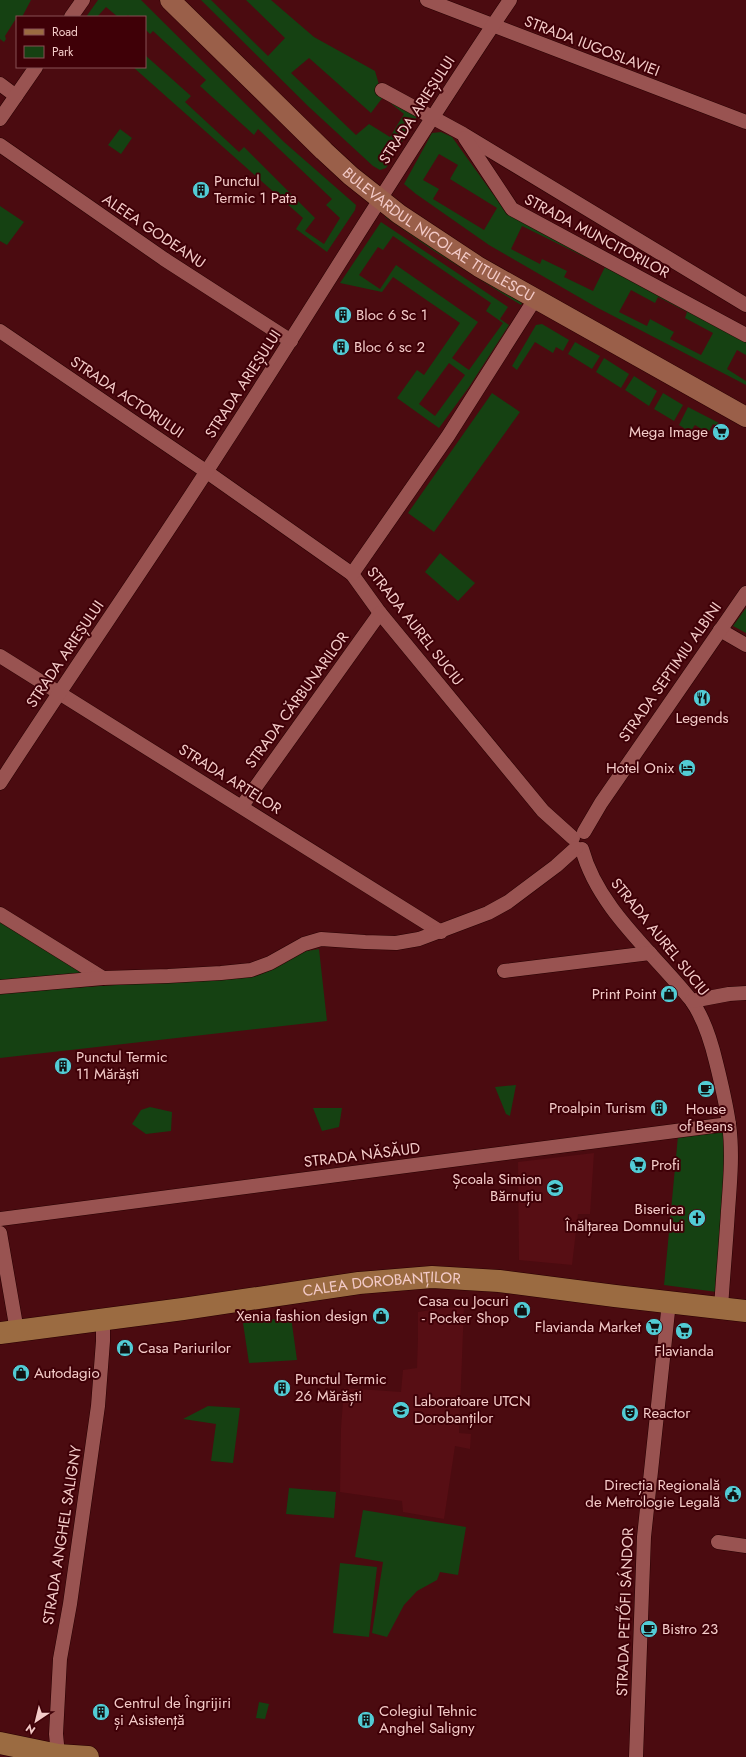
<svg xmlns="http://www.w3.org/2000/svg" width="746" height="1757" font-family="Jost,sans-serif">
<rect width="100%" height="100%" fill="#4b0b10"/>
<g fill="#570e14">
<path d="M594 1153 590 1214H578L572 1265 519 1260 518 1162Z"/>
<path d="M464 1307 459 1433 471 1434 470 1449 455 1446 444 1519 403 1512 402 1501 340 1492 341 1428 344 1388 401 1392 403 1370 417 1368 418 1338V1312L444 1308Z"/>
</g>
<g fill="#154112" fill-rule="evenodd">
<path d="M0 0H31L22 17H17L5 36 6 39 4 42 0 39Z"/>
<path d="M98 0H141L284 142 356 205 355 210 327 252 296 229 303 218 133 67H145V55L191 96 185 102 239 152 244 147 315 218 305 231 324 244 340 218 326 205 332 199 258 129 254 135 200 86 206 80 153 31 150 34 145 29V17H130L128 15 126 17H118L106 7 97 17H86Z"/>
<path d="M201 0H211L268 56 285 38 246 0H271L314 37 375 71 380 88 421 110 386 168 380 170 373 166 309 107ZM309 58 371 113 383 97 404 114 390 137 369 124 356 135 291 73Z"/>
<path d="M120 129 132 138 121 154 108 145Z"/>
<path d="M441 132 452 137 493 194 513 214 746 340V355L737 350 727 369 746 381V385L596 307 489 245 416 194 404 184 432 133ZM439 154 458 165 450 179 497 208 484 230 433 199 439 189 423 180ZM522 226 605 267 593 291 564 277 567 271 542 259 540 264 511 249ZM631 290 655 303 658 297 687 312 685 318 713 333 701 355 670 339 674 332 650 319 647 326 619 312Z"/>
<path d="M0 206 24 222 7 245 0 241Z"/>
<path d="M386 214 522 303 521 305 434 251 385 217Z"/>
<path d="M381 222 508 307 500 319 509 325 469 387 439 428 397 398 417 370 424 375 460 323 393 277 382 292 340 283ZM393 236 491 303 486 311 503 323 469 370 452 358 478 322 396 265 380 289 359 275 378 247 383 250ZM449 363 465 375 435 416 419 404Z"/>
<path d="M542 324 569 340 563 351 556 347 553 353 535 342 517 370 512 366 536 325Z"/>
<path d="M575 342 600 356 592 369 568 354Z"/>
<path d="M604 358 629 374 621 388 596 372Z"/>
<path d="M634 376 657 391 649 406 625 390Z"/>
<path d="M492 393 520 412 434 532 408 513Z"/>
<path d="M663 393 683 405 674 421 654 409Z"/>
<path d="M688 407 719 423 717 426 713 424 708 433 695 425 690 432 679 425Z"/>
<path d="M440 553 475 583 458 601 425 572Z"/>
<path d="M746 608V633L733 626Z"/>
<path d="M0 914 103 978 0 987Z"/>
<path d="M319 949 327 1021 0 1058V993L259 975 301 952Z"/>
<path d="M516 1085 510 1116 506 1114 495 1087Z"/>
<path d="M150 1107 172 1112 171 1131 146 1134 132 1124 141 1110Z"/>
<path d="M313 1108H342L339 1127 322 1131Z"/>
<path d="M726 1130 717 1292 664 1285 678 1136Z"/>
<path d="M291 1317 297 1360 249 1363 243 1323Z"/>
<path d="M208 1406 240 1408 233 1463 211 1461 216 1424 183 1419Z"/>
<path d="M289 1488 336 1492 334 1518 286 1514Z"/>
<path d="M363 1510 466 1527 458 1575 440 1572 437 1580 417 1591 404 1605 387 1637 372 1633 383 1562 355 1557Z"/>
<path d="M340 1563 377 1567 369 1637 333 1633Z"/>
<path d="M259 1702 269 1704 265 1719 256 1718Z"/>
</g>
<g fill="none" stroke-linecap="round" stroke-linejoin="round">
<defs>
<g id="street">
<path d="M427 0 746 122"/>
<path d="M71 17 83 0"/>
<path d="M0 84 16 96"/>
<path d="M382 90 463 134 746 305"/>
<path d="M0 119 36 67"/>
<path d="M465 138 512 209 746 335"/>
<path d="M0 145 164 259 291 341"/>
<path d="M0 331 207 472 352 574 380 613 543 811 573 838"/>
<path d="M352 574 448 436 535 299"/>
<path d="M720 630 746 645"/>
<path d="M0 656 441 932"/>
<path d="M0 783C73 670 150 560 223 446 319 298 411 146 510 0"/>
<path d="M242 806 380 613"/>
<path d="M584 832 601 803 746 593"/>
<path d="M582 849C598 909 654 953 691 1000 704 1018 711 1041 716 1062 721 1082 726 1103 729 1124 733 1153 730 1183 728 1211 726 1244 723 1276 721 1308"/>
<path d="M0 914 103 978"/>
<path d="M504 971 650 953"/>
<path d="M0 987 103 978 168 976 221 973 251 970 270 963 304 944 321 939 365 942 396 943 419 939 488 913 508 902 556 866 576 848"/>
<path d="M692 1001 729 994 746 993"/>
<path d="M0 1219 729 1124"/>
<path d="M0 1233 17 1331"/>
<path d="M718 1542 746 1546"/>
<path d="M58 1755 56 1734 60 1659 70 1604 98 1406 103 1341V1320"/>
<path d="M636 1757 644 1537 669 1302"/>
</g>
<g id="secondary">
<path id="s1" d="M170 0 324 151 351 176 399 214 479 267 746 417"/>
</g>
<g id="primary">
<path id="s2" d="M0 1333 183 1309 359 1283 432 1277 499 1281 615 1296 746 1311"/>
<path d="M0 1743 58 1755 88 1757"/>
</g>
</defs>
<use href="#street" stroke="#280002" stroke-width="15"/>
<use href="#secondary" stroke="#280002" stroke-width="21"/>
<use href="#primary" stroke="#280002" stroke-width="23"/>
<use href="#street" stroke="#995351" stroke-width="14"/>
<use href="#secondary" stroke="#9a5f49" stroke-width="20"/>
<use href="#primary" stroke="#9b6b41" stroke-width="22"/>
</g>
<defs>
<symbol id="building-disc" viewBox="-11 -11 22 22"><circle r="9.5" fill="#52ccd5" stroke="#3f0007"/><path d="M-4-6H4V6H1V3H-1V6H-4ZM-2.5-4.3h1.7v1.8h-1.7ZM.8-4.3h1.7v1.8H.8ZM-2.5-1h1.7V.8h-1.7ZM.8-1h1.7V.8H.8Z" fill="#111"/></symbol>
<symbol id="supermarket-disc" viewBox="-11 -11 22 22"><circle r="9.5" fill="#52ccd5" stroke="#3f0007"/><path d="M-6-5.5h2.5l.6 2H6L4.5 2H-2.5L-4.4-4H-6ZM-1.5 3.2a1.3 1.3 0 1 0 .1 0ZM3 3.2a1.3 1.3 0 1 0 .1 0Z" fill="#111"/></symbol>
<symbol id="restaurant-disc" viewBox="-11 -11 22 22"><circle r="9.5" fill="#52ccd5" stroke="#3f0007"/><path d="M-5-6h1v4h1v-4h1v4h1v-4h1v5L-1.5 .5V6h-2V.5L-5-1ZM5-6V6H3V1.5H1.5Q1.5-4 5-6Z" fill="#111"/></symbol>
<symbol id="hotel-disc" viewBox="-11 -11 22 22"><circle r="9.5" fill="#52ccd5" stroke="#3f0007"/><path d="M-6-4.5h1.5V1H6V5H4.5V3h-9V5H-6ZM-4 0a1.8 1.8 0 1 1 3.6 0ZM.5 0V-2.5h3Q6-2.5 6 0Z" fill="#111"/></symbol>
<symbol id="shop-disc" viewBox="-11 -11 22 22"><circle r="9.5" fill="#52ccd5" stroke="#3f0007"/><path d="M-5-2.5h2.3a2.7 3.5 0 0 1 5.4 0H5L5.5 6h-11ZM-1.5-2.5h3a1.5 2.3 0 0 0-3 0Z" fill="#111"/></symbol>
<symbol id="cafe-disc" viewBox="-11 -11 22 22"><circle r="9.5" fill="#52ccd5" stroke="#3f0007"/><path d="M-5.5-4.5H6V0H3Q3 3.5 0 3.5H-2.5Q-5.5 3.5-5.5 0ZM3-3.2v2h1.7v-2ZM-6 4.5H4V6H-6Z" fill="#111"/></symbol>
<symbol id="school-disc" viewBox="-11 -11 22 22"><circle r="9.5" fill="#52ccd5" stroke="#3f0007"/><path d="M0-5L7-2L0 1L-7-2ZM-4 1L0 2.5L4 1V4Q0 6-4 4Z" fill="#111"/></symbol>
<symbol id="church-disc" viewBox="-11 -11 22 22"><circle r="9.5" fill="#52ccd5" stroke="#3f0007"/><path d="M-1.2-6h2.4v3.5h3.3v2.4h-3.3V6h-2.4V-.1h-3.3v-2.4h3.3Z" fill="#111"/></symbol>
<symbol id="university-disc" viewBox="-11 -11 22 22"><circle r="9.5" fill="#52ccd5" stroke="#3f0007"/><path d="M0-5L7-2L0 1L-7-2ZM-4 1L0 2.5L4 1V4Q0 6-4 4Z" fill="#111"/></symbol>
<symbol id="theatre-disc" viewBox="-11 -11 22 22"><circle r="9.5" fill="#52ccd5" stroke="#3f0007"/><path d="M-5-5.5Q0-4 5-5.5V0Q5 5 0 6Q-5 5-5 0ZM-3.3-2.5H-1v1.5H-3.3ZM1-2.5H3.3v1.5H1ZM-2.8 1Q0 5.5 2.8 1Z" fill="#111"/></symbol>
<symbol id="civic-disc" viewBox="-11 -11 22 22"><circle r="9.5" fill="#52ccd5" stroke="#3f0007"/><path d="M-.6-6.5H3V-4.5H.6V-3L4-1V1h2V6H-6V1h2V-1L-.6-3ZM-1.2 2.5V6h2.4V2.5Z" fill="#111"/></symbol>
</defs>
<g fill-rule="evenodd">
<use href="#building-disc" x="191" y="180" width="20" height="20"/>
<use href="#building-disc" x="333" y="305" width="20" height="20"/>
<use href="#building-disc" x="331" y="337" width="20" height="20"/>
<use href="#supermarket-disc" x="711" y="422" width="20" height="20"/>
<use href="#restaurant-disc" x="692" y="688" width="20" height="20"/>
<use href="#hotel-disc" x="677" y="758" width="20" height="20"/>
<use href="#shop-disc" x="659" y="984" width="20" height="20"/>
<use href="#building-disc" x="53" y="1056" width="20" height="20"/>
<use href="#cafe-disc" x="696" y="1079" width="20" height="20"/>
<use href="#building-disc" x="649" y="1098" width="20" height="20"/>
<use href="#supermarket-disc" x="628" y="1155" width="20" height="20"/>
<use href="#school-disc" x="545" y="1178" width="20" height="20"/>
<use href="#church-disc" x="687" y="1208" width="20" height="20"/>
<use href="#shop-disc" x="512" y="1300" width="20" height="20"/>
<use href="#shop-disc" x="371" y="1306" width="20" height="20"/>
<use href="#supermarket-disc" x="644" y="1317" width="20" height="20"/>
<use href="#supermarket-disc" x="674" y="1321" width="20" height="20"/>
<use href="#shop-disc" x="115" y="1338" width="20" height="20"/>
<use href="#shop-disc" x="11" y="1363" width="20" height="20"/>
<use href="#building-disc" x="272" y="1378" width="20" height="20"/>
<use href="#university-disc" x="391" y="1400" width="20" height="20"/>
<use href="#theatre-disc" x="620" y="1403" width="20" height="20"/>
<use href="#civic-disc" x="723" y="1484" width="20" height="20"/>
<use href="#cafe-disc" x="639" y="1619" width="20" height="20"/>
<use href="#building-disc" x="91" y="1702" width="20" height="20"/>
<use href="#building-disc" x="356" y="1710" width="20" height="20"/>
</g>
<g text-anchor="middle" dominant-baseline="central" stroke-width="4" stroke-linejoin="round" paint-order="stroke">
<g font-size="15" fill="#f4cbc9" stroke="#3f0007">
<text transform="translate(592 46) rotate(21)">STRADA IUGOSLAVIEI</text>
<text transform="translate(417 110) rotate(-57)">STRADA ARIEȘULUI</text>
<text transform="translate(154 231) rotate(34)">ALEEA GODEANU</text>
<text stroke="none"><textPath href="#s1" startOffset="358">BULEVARDUL NICOLAE TITULESCU</textPath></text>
<text transform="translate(597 236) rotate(28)">STRADA MUNCITORILOR</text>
<text transform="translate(243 384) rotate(-57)">STRADA ARIEȘULUI</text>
<text transform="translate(127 397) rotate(34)">STRADA ACTORULUI</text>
<text transform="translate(415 626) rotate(52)">STRADA AUREL SUCIU</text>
<text transform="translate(65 654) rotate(-56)">STRADA ARIEȘULUI</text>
<text transform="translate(670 672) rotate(-55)">STRADA SEPTIMIU ALBINI</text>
<text transform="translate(297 700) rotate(-54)">STRADA CĂRBUNARILOR</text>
<text transform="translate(230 779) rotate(32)">STRADA ARTELOR</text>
<text transform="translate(660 937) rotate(51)">STRADA AUREL SUCIU</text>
<text transform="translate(362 1155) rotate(-7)">STRADA NĂSĂUD</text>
<text stroke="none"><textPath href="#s2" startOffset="385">CALEA DOROBANȚILOR</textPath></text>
<text transform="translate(62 1535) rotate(-81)">STRADA ANGHEL SALIGNY</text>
<text transform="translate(625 1612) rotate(-88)">STRADA PETŐFI SÁNDOR</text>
</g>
<g font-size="15" fill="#f4cbc9" stroke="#3f0007" text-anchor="start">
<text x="214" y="181">Punctul<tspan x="214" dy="17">Termic 1 Pata</tspan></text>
<text x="356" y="315">Bloc 6 Sc 1</text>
<text x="354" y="347">Bloc 6 sc 2</text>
<text x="708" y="432" text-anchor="end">Mega Image</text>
<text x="702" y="718" text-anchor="middle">Legends</text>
<text x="674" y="768" text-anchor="end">Hotel Onix</text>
<text x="656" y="994" text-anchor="end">Print Point</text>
<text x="76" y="1057">Punctul Termic<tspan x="76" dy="17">11 Mărăști</tspan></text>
<text x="646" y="1108" text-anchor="end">Proalpin Turism</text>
<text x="706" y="1109" text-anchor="middle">House<tspan x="706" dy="17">of Beans</tspan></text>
<text x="651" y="1165">Profi</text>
<text x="542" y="1179" text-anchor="end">Școala Simion<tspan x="542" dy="17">Bărnuțiu</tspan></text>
<text x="684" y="1209" text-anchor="end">Biserica<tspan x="684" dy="17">Înălțarea Domnului</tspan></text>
<text x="509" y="1301" text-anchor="end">Casa cu Jocuri<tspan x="509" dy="17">- Pocker Shop</tspan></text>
<text x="368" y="1316" text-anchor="end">Xenia fashion design</text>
<text x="641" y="1327" text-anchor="end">Flavianda Market</text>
<text x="138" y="1348">Casa Pariurilor</text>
<text x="684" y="1351" text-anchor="middle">Flavianda</text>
<text x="34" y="1373">Autodagio</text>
<text x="295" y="1379">Punctul Termic<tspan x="295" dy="17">26 Mărăști</tspan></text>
<text x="414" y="1401">Laboratoare UTCN<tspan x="414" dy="17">Dorobanților</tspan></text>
<text x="643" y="1413">Reactor</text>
<text x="720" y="1485" text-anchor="end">Direcția Regională<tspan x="720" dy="17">de Metrologie Legală</tspan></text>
<text x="662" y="1629">Bistro 23</text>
<text x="114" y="1703">Centrul de Îngrijiri<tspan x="114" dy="17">și Asistență</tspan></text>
<text x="379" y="1711">Colegiul Tehnic<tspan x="379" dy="17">Anghel Saligny</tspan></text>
</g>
</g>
<rect x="16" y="16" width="130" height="52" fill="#3f0007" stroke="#875155"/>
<rect x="24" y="29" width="20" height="6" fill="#9b6b41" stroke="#875155"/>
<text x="52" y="36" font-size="12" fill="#f4cbc9">Road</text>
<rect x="24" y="46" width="20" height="12" fill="#154112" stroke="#875155"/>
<text x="52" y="56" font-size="12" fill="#f4cbc9">Park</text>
<g transform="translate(36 1721) rotate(215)" stroke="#3f0007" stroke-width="3" paint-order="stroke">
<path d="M0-3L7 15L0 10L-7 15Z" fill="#f4cbc9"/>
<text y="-6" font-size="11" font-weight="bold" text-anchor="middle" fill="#f4cbc9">N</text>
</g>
</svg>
